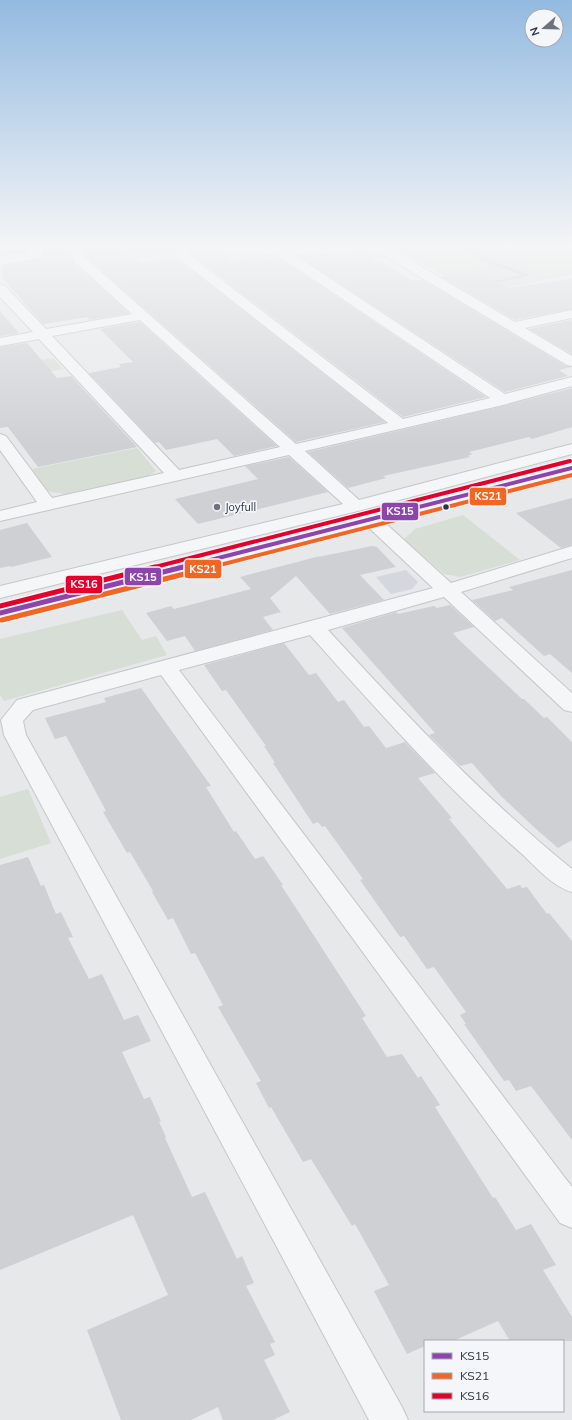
<svg xmlns="http://www.w3.org/2000/svg" width="572" height="1420" font-family="Mulish,sans-serif">
<rect width="100%" height="100%" fill="#e6e8ea"/>
<path fill="#d4d7dd" d="M406 570 418 582 412 589 391 594 376 577Z"/>
<g fill="#d6ded6">
<path d="M393 247H572V274L476 294Z"/>
<path d="M53 358 63 369 17 378 0 367Z"/>
<path d="M137 448 156 471 146 477 65 494 46 491 32 469Z"/>
<path d="M463 515 520 560 460 577 444 574 404 539 415 529Z"/>
<path d="M122 610 142 640 156 636 167 655 4 701 0 695V639Z"/>
<path d="M28 789 51 843 0 859V797Z"/>
</g>
<g fill="none" stroke-linecap="round" stroke-linejoin="round">
<path fill="#b4c4d5" fill-rule="evenodd" d="M461 247H466L490 260 531 275 484 285V283L522 275C501 267 477 262 461 247Z"/>
</g>
<g fill="#ced0d3">
<path d="M63 247 64 253 70 252 73 262 129 313 90 320 87 317 43 324 2 277V266L40 259 43 255V248Z"/>
<path d="M103 247H122L140 263 176 258 385 422 296 442 85 256 84 250Z"/>
<path d="M28 249V251L1 255 5 254 4 250Z"/>
<path d="M207 253 222 254 230 261 259 256 264 257 269 260 279 258 486 397 403 417 192 255Z"/>
<path d="M328 255 332 259 356 255 367 256 375 261H379L411 280 415 281 422 280 566 366 572 367 559 370 568 376 505 392 298 256Z"/>
<path d="M477 270 508 288 572 279V309L515 320 441 277Z"/>
<path d="M0 311 19 333 0 336Z"/>
<path d="M572 320V354L529 329Z"/>
<path d="M140 322 277 446 234 456 217 439 166 450 159 442 155 443 89 373 121 367 119 364 133 362 100 329Z"/>
<path d="M27 343 57 378 71 376 137 447 38 467 8 427 0 428V347Z"/>
<path d="M572 388V427L532 439 529 437 469 452 472 454 468 456 470 457 383 476 386 478 348 488 308 452 503 406Z"/>
<path d="M289 457 328 492 198 524 175 499 258 479 245 466Z"/>
<path d="M572 498V545L561 548 516 513Z"/>
<path d="M27 523 52 557 11 567 10 566 0 568V530Z"/>
<path d="M372 546 377 547 396 567 360 575 384 600 330 614 296 576 270 598 281 612 263 617 273 630 195 651 185 636 167 641 146 613 171 606 174 609 251 589 240 577 320 556 318 557Z"/>
<path d="M572 570V673L550 654 544 656 502 618 495 621 472 600 513 590 509 587Z"/>
<path d="M450 605 474 627 453 633 457 638 522 699H524L544 718 547 717 572 742V840L558 848 536 829 501 796 472 763 460 766 429 735 435 733 342 628 396 612 398 614 434 606 437 608Z"/>
<path d="M284 643 309 675 316 673 338 702 344 700 364 727 369 726 386 748 405 742 435 773 418 778 452 818 449 819 507 889 520 885 522 888 527 887 547 914 549 913 572 941V1140L531 1086 516 1091 509 1080 504 1081 464 1024H466L460 1015 466 1012 434 967 427 969 404 936 400 937 360 880 363 879 325 826 322 827 318 822 313 824 273 763H275L264 746H266L226 690 222 691 204 665Z"/>
<path d="M141 688 211 786 206 787 234 832 236 831 255 859 263 856 283 885H281L366 1016 362 1018 387 1057 402 1054 418 1078 421 1076 440 1105 435 1107 493 1198 495 1197 516 1230 531 1224 556 1265 543 1270 572 1317V1341H510L498 1321 453 1341H425V1346L407 1354 374 1291 389 1285 355 1224 352 1226 311 1159 303 1162 271 1107 269 1108 256 1083 261 1081 218 1007 223 1005 195 953 191 954 173 918 168 920 152 892 153 891 130 852 127 853 103 812 106 811 66 736 55 739 45 718 106 702 104 698Z"/>
<path d="M28 857 41 886 44 885 56 914 61 912 73 937 68 938 89 979 102 974 124 1020 138 1015 151 1041 122 1052 144 1099 150 1097 161 1121 159 1122 166 1137 165 1138 192 1197 205 1192 237 1259 242 1256 254 1283 246 1286 275 1342 270 1344 275 1355 264 1360 290 1412 273 1420H223L218 1407 191 1420H121L87 1330 168 1295 133 1215 0 1270V865Z"/>
</g>
<g fill="none" stroke-linecap="round" stroke-linejoin="round">
<defs>
<g id="minor">
<path d="M29 247H41L42 255 40 258 0 265V257L30 252Z"/>
<path d="M70 247H82L84 257 296 444 388 423 178 258 175 251 168 250 166 247H388L515 322 572 310V318L525 328 572 356V366L567 365 380 253 293 254 505 394 572 377V386L503 405 305 451 359 500 572 444V454L362 510 0 598V586L343 504 289 455 0 521V511L37 502 0 450V434L6 436 52 498 164 473 39 339 0 346V338L33 332 0 297V285L5 286 46 329 132 314 74 261ZM188 251 277 255 490 398 403 419 188 254ZM140 320 280 447 179 470 52 336Z"/>
<path d="M572 463V473L383 521 451 583 572 546V558L461 592 572 693V712L564 710 444 597 328 630C405 714 483 797 572 869V892C553 887 536 867 522 854 445 787 377 710 310 635L179 670 572 1187V1228L560 1223 161 675 33 710 23 721 26 735 402 1407 408 1420H369L4 735 1 720 17 700 433 588 367 526 0 619V607Z"/>
</g>
</defs>
<use href="#minor" stroke="#c4c6c8" stroke-width="2"/>
<use href="#minor" fill="#f5f6f7" fill-rule="evenodd"/>
<defs>
<path id="bus-1-far1" d="M179 568 572 468"/>
<path id="bus-1" d="M0 613 183 567"/>
<path id="bus-2-far1" d="M208 568 572 475"/>
<path id="bus-2" d="M2 620 212 567"/>
<path id="bus-3-far1" d="M151 568 570 461"/>
<path id="bus-3" d="M0 606 155 567"/>
</defs>
<use href="#bus-1-far1" stroke="#f4f6f9" stroke-width="6"/>
<use href="#bus-1" stroke="#f4f6f9" stroke-width="8"/>
<use href="#bus-2-far1" stroke="#f4f6f9" stroke-width="6"/>
<use href="#bus-2" stroke="#f4f6f9" stroke-width="8"/>
<use href="#bus-3-far1" stroke="#f4f6f9" stroke-width="6"/>
<use href="#bus-3" stroke="#f4f6f9" stroke-width="8"/>
<use href="#bus-1-far1" stroke="#8e44ad" stroke-width="4"/>
<use href="#bus-1" stroke="#8e44ad" stroke-width="5"/>
<use href="#bus-2-far1" stroke="#f26522" stroke-width="4"/>
<use href="#bus-2" stroke="#f26522" stroke-width="5"/>
<use href="#bus-3-far1" stroke="#e4002b" stroke-width="4"/>
<use href="#bus-3" stroke="#e4002b" stroke-width="5"/>
</g>
<linearGradient id="sky" x2="0" y2="1"><stop stop-color="#93bae0"/><stop offset="0.55" stop-color="#f4f5f6"/><stop offset="1" stop-color="#f4f5f6" stop-opacity="0"/></linearGradient>
<rect width="572" height="446" fill="url(#sky)"/>
<circle fill="#6c737f" stroke="#f4f6f9" stroke-width="1.5" cx="217" cy="507" r="4"/>
<circle fill="#2b3445" stroke="#f4f6f9" stroke-width="1.5" cx="446" cy="507" r="3.5"/>
<g text-anchor="middle" dominant-baseline="central" stroke-width="3.5" stroke-linejoin="round" paint-order="stroke">
<g font-size="11" fill="#2b3445" stroke="#f4f6f9" text-anchor="start">
<text x="225" y="507">Joyfull</text>
</g>
</g>
<g stroke="#f4f6f9" stroke-width="1.5">
<rect x="469" y="487" width="38" height="19" rx="4" fill="#f26522"/>
<rect x="381" y="502" width="38" height="19" rx="4" fill="#8e44ad"/>
<rect x="184" y="559" width="38" height="20" rx="4" fill="#f26522"/>
<rect x="124" y="567" width="38" height="19" rx="4" fill="#8e44ad"/>
<rect x="65" y="575" width="38" height="19" rx="4" fill="#e4002b"/>
</g>
<g font-size="11" text-anchor="middle" font-weight="bold" fill="#fff">
<text x="488" y="500">KS21</text>
<text x="400" y="515">KS15</text>
<text x="203" y="573">KS21</text>
<text x="143" y="581">KS15</text>
<text x="84" y="588">KS16</text>
</g>
<rect x="424" y="1340" width="140" height="72" fill="#f4f6f9" stroke="#a4a8b1"/>
<rect x="432" y="1353" width="20" height="6" fill="#8e44ad" stroke="#a4a8b1"/>
<text x="460" y="1360" font-size="12" fill="#2b3445">KS15</text>
<rect x="432" y="1373" width="20" height="6" fill="#f26522" stroke="#a4a8b1"/>
<text x="460" y="1380" font-size="12" fill="#2b3445">KS21</text>
<rect x="432" y="1393" width="20" height="6" fill="#e4002b" stroke="#a4a8b1"/>
<text x="460" y="1400" font-size="12" fill="#2b3445">KS16</text>
<g transform="translate(544 28) rotate(250)"><circle r="19" fill="#f4f6f9" stroke="#a4a8b1"/>
<path d="M0-3L7 15L0 10L-7 15Z" fill="#6c737f"/>
<text y="-6" font-size="11" font-weight="bold" text-anchor="middle" fill="#2b3445">N</text>
</g>
</svg>
